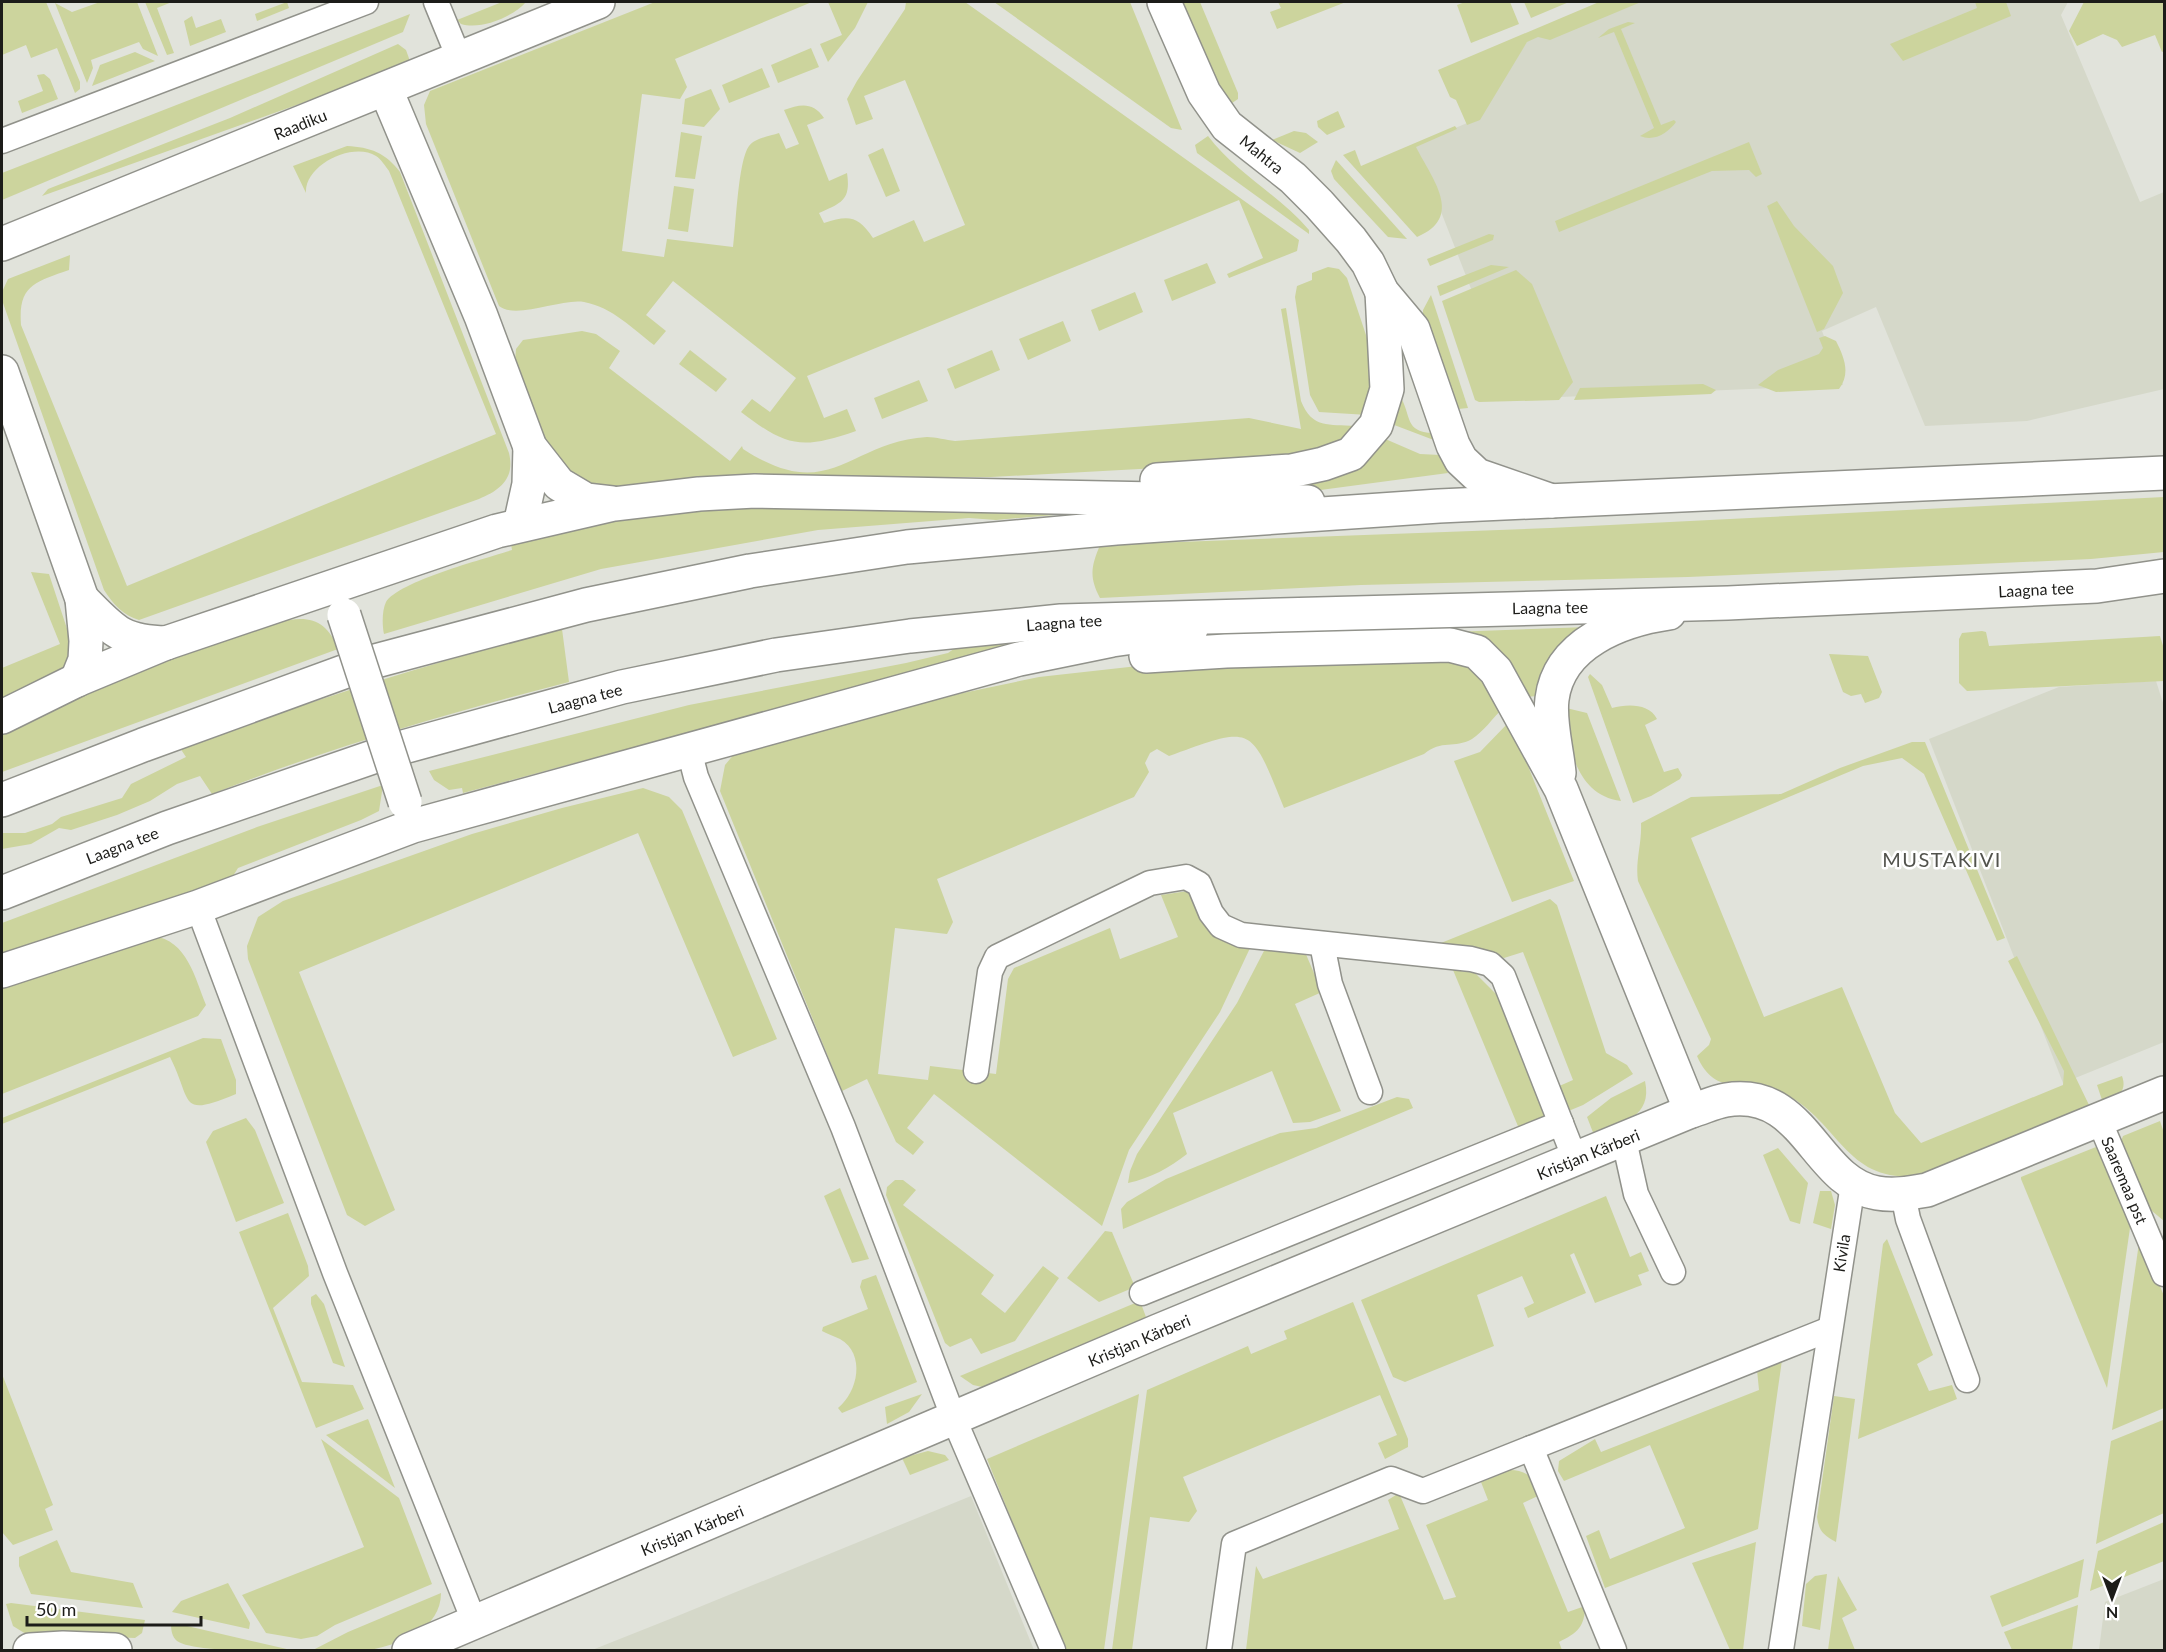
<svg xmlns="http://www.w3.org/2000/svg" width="2166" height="1652" font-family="Lato,sans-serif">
<rect width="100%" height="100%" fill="#e1e3db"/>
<g fill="#d5d8c9">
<path d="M1621 2H2068L2061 15 2140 202 2164 192V389L2027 421 1925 426 1876 307 1822 331 1843 385 1514 399 1415 145 1479 118 1528 40Z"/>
<path d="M2156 681 2164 706V1042L2063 1083 1929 739 2059 687Z"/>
<path d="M971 1496 1034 1650H592L675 1617Z"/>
<path d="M2164 1579V1650H2099L2105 1602Z"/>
</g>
<g fill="#ccd49d">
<path d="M2 2H46L80 82V89L75 93 57 48 31 58 26 45 2 55Z"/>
<path d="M100 2H137L158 56 143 49 139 42 91 60 93 68 87 83 55 3 72 12Z"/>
<path d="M145 2H172L157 8 174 53 167 55Z"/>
<path d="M287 2 289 8 257 21 255 14Z"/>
<path d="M502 2H526C513 17 481 30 461 24L457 20Z"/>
<path d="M655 2H812L675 59 687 87 680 99 642 94 622 251 664 257 667 239 733 247C736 225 738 161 749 146 755 138 770 136 779 133L786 149 799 144 784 110C801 104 813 102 824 118L807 125 829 181 847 173C851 200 842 203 819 213L824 223C848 215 858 215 873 238L914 220 924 242 965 225 905 80 864 96 873 119 856 125 847 99 857 81 905 9 906 2H965L1299 240 1297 251 1229 278 1227 274 1263 258 1239 200 807 376 824 418 847 409 856 431C801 450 787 447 741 412L752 399 770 412 796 378 673 281 646 315 666 331 654 345C633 329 612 307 584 302 562 298 516 320 499 306L426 124 424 105 430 91Z"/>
<path d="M828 2H868L855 28 828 62 820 44 842 35Z"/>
<path d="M994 2H1130L1182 130 1171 128Z"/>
<path d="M1181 2H1200L1238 93V99L1229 105Z"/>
<path d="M1278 2H1346L1277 29 1270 12 1281 8Z"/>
<path d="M1465 2H1510L1519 24 1471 43 1457 5Z"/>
<path d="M1524 2H1569L1531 18Z"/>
<path d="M1599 2H1641L1550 40 1538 37 1527 42 1480 120 1467 125 1456 100 1450 97 1438 70Z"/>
<path d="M1975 2H2006L2011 16 1903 61 1890 44 1977 8Z"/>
<path d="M2084 2H2164V51L2162 52 2155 35 2122 47 2117 40 2103 34 2077 46 2069 31Z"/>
<path d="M410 14 403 32 2 200V173Z"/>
<path d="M192 16 196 28 221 19 226 32 190 46 184 21Z"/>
<path d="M1628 22 1635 23 1621 29 1661 125 1674 120 1676 122C1668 133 1654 142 1640 136L1654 128 1614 32 1598 38 1609 29Z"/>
<path d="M398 44 406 50 411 64 42 196 48 189 230 118Z"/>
<path d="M811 48 819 67 778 83 771 65Z"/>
<path d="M135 52 155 61 92 86 100 65Z"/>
<path d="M762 68 770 87 729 103 722 85Z"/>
<path d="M44 74 50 79 58 99 22 113 18 101 43 91 37 75Z"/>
<path d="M711 89 720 109 704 127 682 124 685 99Z"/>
<path d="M1338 111 1345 127 1327 135 1318 127 1317 121Z"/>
<path d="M1455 126 1457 129 1416 147C1432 179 1465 217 1417 237L1343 155 1355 150 1361 166Z"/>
<path d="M1294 131 1306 133 1318 142 1300 153 1272 140Z"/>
<path d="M681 132 702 136 695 179 675 177Z"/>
<path d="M1208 136C1236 173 1279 195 1309 230V234L1197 153 1195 145Z"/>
<path d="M1749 142 1762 174 1756 177 1749 170 1712 171 1559 232 1555 221Z"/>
<path d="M347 146C370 147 386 153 400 172L509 453C515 478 501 490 479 499L139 620C124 616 112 603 104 590L3 303 2 292 8 279 70 255 69 270C35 282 18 285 21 325L127 586 496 434 389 171C386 167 381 159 376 156 353 141 304 165 306 193L293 166Z"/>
<path d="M883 148 900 191 886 197 868 155Z"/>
<path d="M1336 160 1407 239 1388 237 1334 179 1331 171Z"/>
<path d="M674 186 694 189 688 232 668 229Z"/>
<path d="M1777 201 1794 226 1833 266 1843 293 1824 329 1817 332 1767 206Z"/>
<path d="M1489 234 1494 235 1493 240 1430 266 1427 259Z"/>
<path d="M1207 263 1216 283 1172 301 1164 280Z"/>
<path d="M1491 265 1509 267 1440 296 1437 286Z"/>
<path d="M1328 267 1339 269 1347 278 1368 341 1376 369 1368 415 1319 412 1310 395 1295 297 1297 286 1312 280V273Z"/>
<path d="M1516 270 1532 284 1573 382 1559 400 1479 402 1475 400 1442 301Z"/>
<path d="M1135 292 1143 312 1099 331 1091 310Z"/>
<path d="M1431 295 1468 408 1458 409 1423 324V310Z"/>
<path d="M1286 308 1301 401C1312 429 1329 424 1355 426L1351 438 1287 461 991 477H771L613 488 584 487 554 460 515 362 516 349 523 340 582 331 596 334 620 351 609 368 730 461 742 446 743 449C831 506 847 442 927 437 936 437 946 440 955 441L1249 418 1301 429 1281 309Z"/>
<path d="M1063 321 1071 341 1028 360 1019 339Z"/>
<path d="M1825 336 1836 341C1844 357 1851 373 1839 389L1776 392 1758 385 1778 370 1819 354 1823 348 1819 338Z"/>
<path d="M690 350 727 379 716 392 679 364Z"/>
<path d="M992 350 1000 370 955 389 947 369Z"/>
<path d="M919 380 928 401 882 419 874 398Z"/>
<path d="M1703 384 1716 390 1711 394 1574 400 1580 388Z"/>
<path d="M1400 396C1412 416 1404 432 1433 433L1439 442 1389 423Z"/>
<path d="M1383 438 1420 454 1440 455 1448 473 1313 491 1156 488Z"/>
<path d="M2164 497V552L2091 559 1688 577 1361 585 1100 598C1089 577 1091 567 1100 545L1550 528Z"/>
<path d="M737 506 1078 513 996 520 969 518 818 530 601 569 384 634C382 625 382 610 386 602 399 581 487 558 512 550L511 544 599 521Z"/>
<path d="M31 572 49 574 74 650 63 672 2 705V668L60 644Z"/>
<path d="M288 616 290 620C314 616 329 625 338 649L2 772V732L103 683Z"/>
<path d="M1588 627 1539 696 1523 697 1479 636 1451 632Z"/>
<path d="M562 629 569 682C448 713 329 748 212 794L200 776 177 784 150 801 117 815 71 830 59 828 31 844 2 849V833H25L52 824 61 817 122 798 131 784 186 757 180 748C306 702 433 662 562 629Z"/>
<path d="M1982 631 1986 632 1989 646 2160 636 2164 649V681L1967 691 1959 683V639L1962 633Z"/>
<path d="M1037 639 463 793 462 788 449 790 434 780 429 771 689 705 906 663 948 653 955 648Z"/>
<path d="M1442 654 1479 670 1503 708C1493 718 1483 732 1472 739 1454 749 1442 739 1424 754L1284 808C1250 724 1254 725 1169 756L1157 749 1150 753 1145 763 1149 772 1134 797 937 879 953 922 947 934 895 928 878 1074 928 1080 930 1066 996 1074 1008 979 1014 968 1110 928 1120 959 1178 937 1161 895 1188 891 1251 946 1220 1012 1129 1150 1102 1226 934 1094 907 1128 924 1142 913 1155 896 1142 867 1079 842 1091 720 791 725 765 735 753 958 694 1039 677 1165 663Z"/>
<path d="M1829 654 1868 656 1882 692 1879 698 1865 703 1861 694 1851 696 1843 692Z"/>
<path d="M1590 674 1602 685 1612 708C1627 704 1649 703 1657 719L1645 725 1664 772 1678 768 1682 775 1680 779 1651 796 1633 803 1588 677Z"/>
<path d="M1562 707 1587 713 1621 801C1575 795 1569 745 1562 707Z"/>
<path d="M1510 721 1574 881 1512 902 1454 761 1480 752Z"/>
<path d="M1912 742H1925L2005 938 1997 941 1924 774 1902 758 1863 766 1691 838 1764 1017 1842 987 1895 1113 1921 1143 2063 1085 2064 1071 2008 961 2017 956 2090 1107 1924 1175C1845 1187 1840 1120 1783 1093 1747 1076 1717 1101 1697 1056L1709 1045 1711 1039 1638 881C1635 861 1642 844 1641 823L1691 797 1781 794 1840 768Z"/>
<path d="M383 785 379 811 361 820 238 868 233 876 135 913 2 956V923L257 827Z"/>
<path d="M643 788 669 797 682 810 777 1039 733 1057 638 833 299 972 395 1210 365 1226 347 1215 248 959 247 946 258 917 283 901 472 834 562 808Z"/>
<path d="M1550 899 1557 905 1606 1053 1627 1065 1633 1074 1583 1105 1566 1112 1557 1087 1573 1080 1523 952 1504 958 1485 951 1436 945Z"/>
<path d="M153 936C187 940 195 978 206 1005L198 1016 2 1094V982Z"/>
<path d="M1266 947 1305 952 1322 992 1295 1004 1341 1111 1310 1122 1293 1123 1272 1071 1173 1113 1187 1154C1169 1168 1151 1178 1128 1183L1130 1171 1137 1154 1237 1003Z"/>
<path d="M1453 970 1475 973 1499 997 1546 1119 1520 1131Z"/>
<path d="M203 1038 221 1039 236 1080V1094C178 1118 193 1103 170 1057L2 1124V1118Z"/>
<path d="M2122 1076C2128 1093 2116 1097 2103 1103L2097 1085Z"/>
<path d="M1645 1081C1653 1117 1621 1124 1594 1135L1587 1117 1611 1098Z"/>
<path d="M1397 1097 1409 1099 1413 1108 1123 1229 1121 1209 1127 1202 1166 1179 1244 1147 1280 1133 1316 1128Z"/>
<path d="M246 1118 255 1130 284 1203 236 1222 206 1142 213 1131Z"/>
<path d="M2160 1121 2164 1133V1221L2146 1206 2120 1144 2123 1136Z"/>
<path d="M2101 1145 2132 1214 2107 1388 2021 1179V1177Z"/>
<path d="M1778 1148 1808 1183 1800 1224 1790 1221 1763 1155Z"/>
<path d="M895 1180H903L916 1190 903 1205 994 1275 981 1294 1005 1313 1043 1266 1059 1278 1015 1341 981 1354 971 1338 950 1347 945 1343 886 1195 887 1187Z"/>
<path d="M840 1188 869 1259 852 1263 824 1196Z"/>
<path d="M1820 1191H1831L1835 1205 1831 1229 1813 1223Z"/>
<path d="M1606 1196 1630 1257 1641 1252 1649 1271 1638 1275 1642 1285 1595 1303 1574 1253 1570 1255 1586 1293 1528 1318 1524 1308 1534 1303 1522 1276 1477 1295 1494 1346 1405 1382 1393 1377 1361 1300Z"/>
<path d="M288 1213 308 1266 309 1276 273 1308 302 1382 353 1385 364 1409 316 1428 239 1232Z"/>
<path d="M1105 1231 1112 1232 1135 1287 1099 1302 1067 1278Z"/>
<path d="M2140 1236 2164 1296V1408L2112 1430Z"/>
<path d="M1887 1239 1933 1355 1917 1364 1929 1391 1952 1385 1957 1399 1858 1439 1883 1244Z"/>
<path d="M876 1275 917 1382 842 1413 838 1408C858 1392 866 1354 840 1339 834 1336 827 1334 822 1331L823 1327 868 1309 860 1287 862 1280Z"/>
<path d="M316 1294 324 1304 345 1367 333 1363 311 1304V1297Z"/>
<path d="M1140 1301 1149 1325 987 1388 973 1385 960 1376Z"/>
<path d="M1353 1302 1408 1439V1447L1385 1459 1378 1443 1397 1435 1380 1395 1183 1477 1197 1511 1189 1522 1150 1517 1132 1650H1112L1147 1390 1248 1346 1251 1354 1287 1339 1284 1331Z"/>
<path d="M1782 1360 1758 1529 1605 1588 1586 1536 1599 1530 1610 1559 1685 1528 1650 1445 1564 1481 1558 1471 1559 1461 1595 1439 1601 1452 1759 1390 1757 1370Z"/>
<path d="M2 1374 53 1505 45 1509 53 1530 13 1545 2 1532Z"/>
<path d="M922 1394 909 1412 887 1424 885 1407Z"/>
<path d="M1139 1394 1104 1650H1064L987 1459Z"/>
<path d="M1834 1396 1855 1399 1836 1542C1823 1535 1819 1531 1817 1517Z"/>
<path d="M368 1419 395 1488 326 1435Z"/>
<path d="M2163 1420 2164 1513 2096 1544 2111 1441Z"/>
<path d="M321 1439 399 1498 432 1584 335 1625 317 1636 301 1639 266 1633 242 1595 364 1547Z"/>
<path d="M928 1451 945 1455 949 1460 910 1475 902 1458Z"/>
<path d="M1510 1470C1528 1470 1534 1479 1540 1495L1523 1503 1568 1612 1585 1606C1585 1627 1577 1633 1559 1642L1562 1650H1246L1256 1566 1263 1579 1399 1529 1388 1500 1399 1493 1444 1600 1456 1597 1426 1525 1488 1500 1481 1482Z"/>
<path d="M2164 1522V1561L2090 1591 2098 1551Z"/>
<path d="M57 1540 71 1572 133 1583 143 1608 31 1594 19 1566V1557Z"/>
<path d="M1756 1542 1743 1650H1730L1692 1563Z"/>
<path d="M2084 1559 2078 1597 2002 1627 1990 1596Z"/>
<path d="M1827 1574 1820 1630 1802 1626 1806 1584 1815 1576Z"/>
<path d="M1838 1576 1857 1610 1842 1618 1855 1650H1828Z"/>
<path d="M228 1583 250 1623 249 1629 172 1612 181 1601Z"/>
<path d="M441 1593C441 1629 401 1644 370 1650 353 1652 331 1650 313 1650L348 1632Z"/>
<path d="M11 1603 145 1620 142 1633 135 1638 26 1634 13 1626 6 1604Z"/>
<path d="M2078 1605 2072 1650H2012L2004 1632Z"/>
<path d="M171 1624 187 1626 291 1650C268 1651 192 1652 177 1641 172 1637 171 1630 171 1624Z"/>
</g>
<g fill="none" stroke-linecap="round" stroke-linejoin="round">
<defs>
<g id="street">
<path d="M436 2 459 58"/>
<path d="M2 141 366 2"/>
<path d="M689 750 696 777 843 1127 954 1419 1053 1650"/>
<path d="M198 907 335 1273 474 1621"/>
<path d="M1322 944 1330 984 1370 1092"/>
<path d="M976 1071 990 972 997 957 1150 883 1186 877 1199 884 1211 913 1221 926 1241 935 1471 959 1490 964 1503 976 1575 1159"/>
<path d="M2099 1120 2164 1274"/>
<path d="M1624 1140 1636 1194 1673 1272"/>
<path d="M1903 1194 1908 1219 1967 1380"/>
<path d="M1142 1293 1561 1123"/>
<path d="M1531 1448 1614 1650"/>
<path d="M1219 1650 1234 1544 1391 1479 1423 1491 1830 1329"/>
<path d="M1781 1650 1853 1184"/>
</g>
<g id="secondary">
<path d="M1164 2 1204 93 1227 126 1293 178 1319 204 1351 240 1368 263 1382 292 1413 329 1453 445 1461 460 1477 475 1552 501"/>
<path d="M386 90 481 316 530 447 559 484 586 500 612 503"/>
<path d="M2 244 598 2"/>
<path d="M2 372 82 599 86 641 85 660 77 680"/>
<path d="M1157 480 1291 471 1323 464 1351 454 1376 425 1387 389 1382 292"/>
<path d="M520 525 529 484 530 447"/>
<path d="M82 599C113 630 120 642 166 643"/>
<path d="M1146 656 1226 651 1450 645 1477 652 1496 671 1561 789 1691 1111"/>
<path d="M2 717 77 680 166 643 497 531 614 504 699 494 755 491 1308 502"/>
<path d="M1559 773C1557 750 1549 722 1552 699 1559 643 1621 620 1669 613"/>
<path d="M2 971 198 907 413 826 1019 659 1112 640 1191 629"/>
<path d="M30 1650 63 1648 115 1650"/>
<path d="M409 1650 1158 1331 1691 1111C1702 1108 1714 1102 1726 1100 1806 1087 1814 1182 1877 1193 1894 1196 1910 1193 1927 1190L2164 1093"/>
</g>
<g id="primary">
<path d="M2 800 143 745 368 663 586 605 750 571 907 547 1116 528 1439 506 2164 473"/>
<path d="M2 893 167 828 396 749 622 687 776 655 910 636 1061 621 1728 603 2097 586 2164 576"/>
</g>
</defs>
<use href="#street" stroke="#91928b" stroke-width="27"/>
<use href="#secondary" stroke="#91928b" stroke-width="36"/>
<use href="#primary" stroke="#91928b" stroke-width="36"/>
<use href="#street" stroke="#fff" stroke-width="24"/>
<use href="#secondary" stroke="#fff" stroke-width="33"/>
<use href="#primary" stroke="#fff" stroke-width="33"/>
<defs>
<path id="secondary-bridge" d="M344 615 405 802"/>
</defs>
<use href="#secondary-bridge" stroke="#91928b" stroke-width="36" stroke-linecap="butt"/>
<use href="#secondary-bridge" stroke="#fff" stroke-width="33"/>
</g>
<g text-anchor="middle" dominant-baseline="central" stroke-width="5" stroke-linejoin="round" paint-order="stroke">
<g font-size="16" fill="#1c1c19" stroke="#fff">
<text transform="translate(300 124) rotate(-22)">Raadiku</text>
<text transform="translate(1262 154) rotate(39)">Mahtra</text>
<text transform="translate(2036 589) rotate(-3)">Laagna tee</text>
<text transform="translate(1550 607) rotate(-1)">Laagna tee</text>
<text transform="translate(1064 622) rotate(-4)">Laagna tee</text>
<text transform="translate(585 698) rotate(-15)">Laagna tee</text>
<text transform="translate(122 845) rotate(-21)">Laagna tee</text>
<text transform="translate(1588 1154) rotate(-22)">Kristjan Kärberi</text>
<text transform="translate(2125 1180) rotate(67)">Saaremaa pst</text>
<text transform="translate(1841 1253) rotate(-81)">Kivila</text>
<text transform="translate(1139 1340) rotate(-23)">Kristjan Kärberi</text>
<text transform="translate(692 1530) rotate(-22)">Kristjan Kärberi</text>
</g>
<g font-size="20" letter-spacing="1.5" fill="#52534d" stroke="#fff">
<text x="1942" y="859">MUSTAKIVI</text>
</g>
</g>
<rect width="2166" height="1652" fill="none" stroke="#1c1c19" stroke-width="6"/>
<g transform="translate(2112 1598) rotate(180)" stroke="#ffffff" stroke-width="4.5" paint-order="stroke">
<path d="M0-4.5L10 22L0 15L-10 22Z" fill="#1c1c19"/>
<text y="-9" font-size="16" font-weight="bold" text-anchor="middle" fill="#1c1c19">N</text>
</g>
<path d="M27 1616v9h174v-9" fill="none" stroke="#1c1c19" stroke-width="3"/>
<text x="36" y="1616" font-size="18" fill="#1c1c19" stroke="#ffffff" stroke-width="4.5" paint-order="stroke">50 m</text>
</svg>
